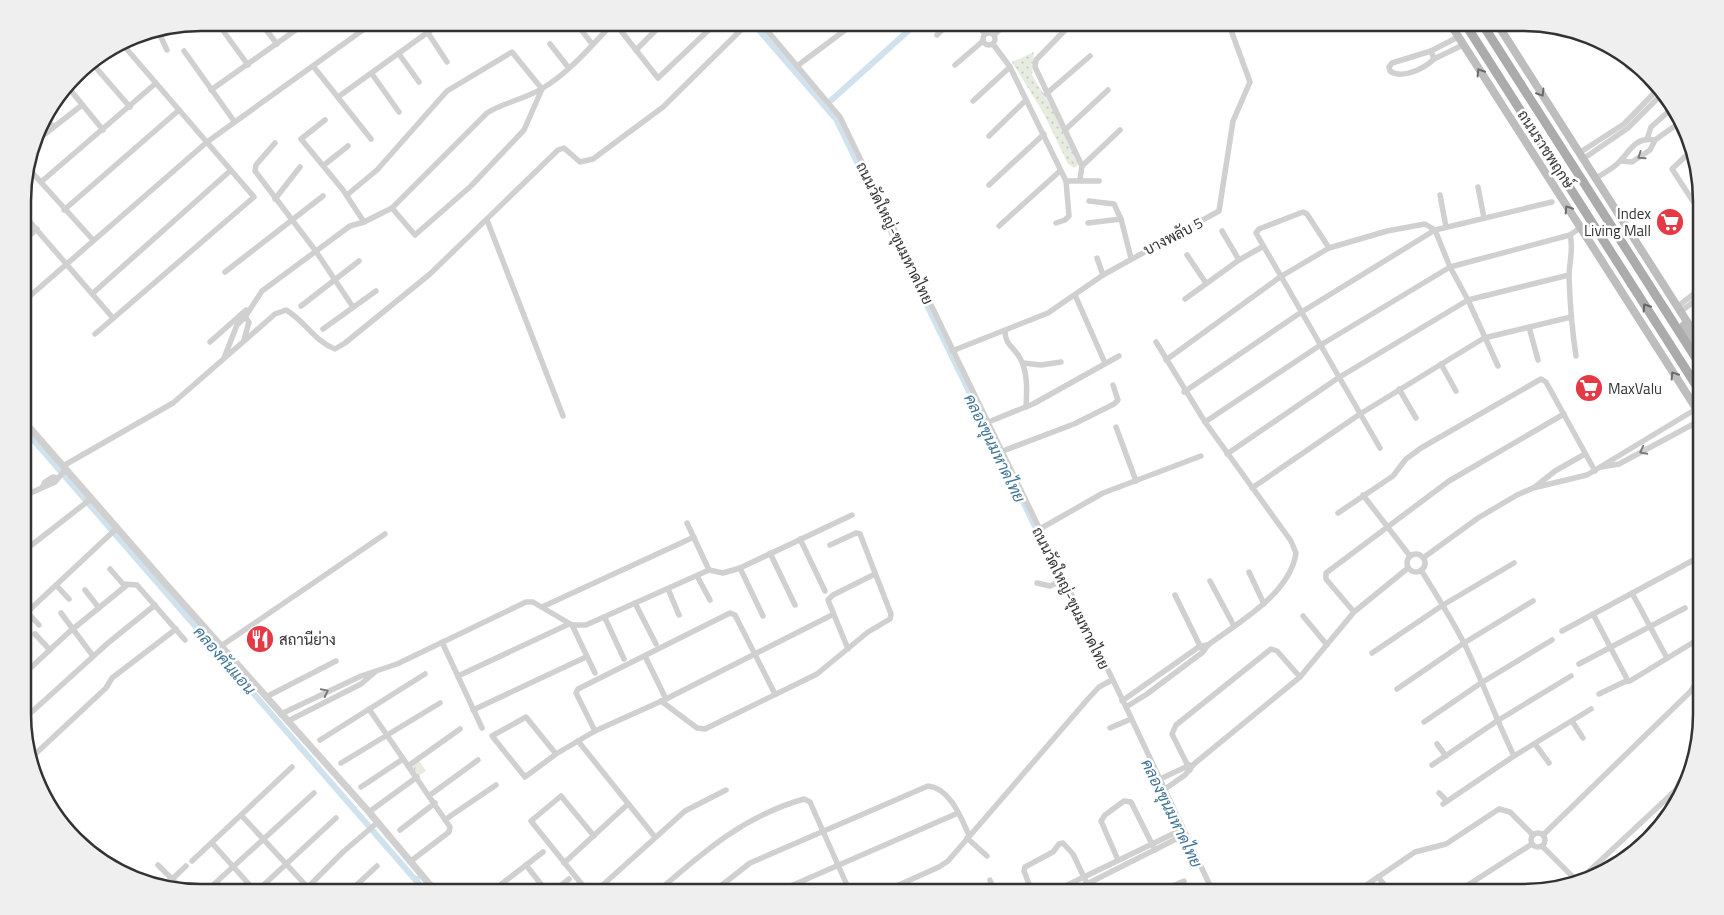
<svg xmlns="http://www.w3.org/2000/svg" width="1724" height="915" font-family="'Titillium Web',Sarabun,sans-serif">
<defs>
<pattern id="grass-tufts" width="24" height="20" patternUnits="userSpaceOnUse" patternTransform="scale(1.25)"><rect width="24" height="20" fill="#e6ecdf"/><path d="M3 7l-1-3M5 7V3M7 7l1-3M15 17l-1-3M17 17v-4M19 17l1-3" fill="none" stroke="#c6cbc0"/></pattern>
<pattern id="park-dots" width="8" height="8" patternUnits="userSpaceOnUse" patternTransform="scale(1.25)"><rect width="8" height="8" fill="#e6ecdf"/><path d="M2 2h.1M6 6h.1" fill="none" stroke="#c6cbc0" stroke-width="1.8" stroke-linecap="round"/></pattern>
</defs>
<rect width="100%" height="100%" fill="#fff"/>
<path fill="url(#grass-tufts)" d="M418 759 426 771 417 777 408 766Z"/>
<path fill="url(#park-dots)" d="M1034 52 1032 75 1070 138 1081 163 1074 168 1068 164 1044 114 1012 62Z"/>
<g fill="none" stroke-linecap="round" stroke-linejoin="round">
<g stroke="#cfe2ee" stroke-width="6">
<path d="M752 22 836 119 1049 555"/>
<path d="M826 105 918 22"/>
<path d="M23 428 426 892"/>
<path d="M416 892 417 879"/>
</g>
<g stroke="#d0d0d0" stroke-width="5.5">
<path d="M260 22 277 44"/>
<path d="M760 22 840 117 1126 707 1213 892"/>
<path d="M974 22 985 34"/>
<path d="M1073 22 1036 60 1035 67 1082 166 1080 179"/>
<path d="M1270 22 1275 25 1319 29 1361 22"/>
<path d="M576 23 592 44"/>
<path d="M1311 27 1326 22"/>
<path d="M158 31 167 50"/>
<path d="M224 32 248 65"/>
<circle cx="989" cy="39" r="6"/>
<path d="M428 33 447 62"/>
<path d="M937 35 950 22"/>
<path d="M994 35 1008 22"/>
<path d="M550 44 568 67"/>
<path d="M993 44 1010 67 1066 181H1099"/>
<path d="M636 50 664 22"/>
<path d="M184 51 234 121"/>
<path d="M1431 51 1434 59 1463 45"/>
<path d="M399 54 419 82"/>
<path d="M1434 59C1425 68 1402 80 1390 71L1389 67 1392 63 1431 51 1458 37"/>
<path d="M91 62 130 107"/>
<path d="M1626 63 1628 67 1634 70"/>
<path d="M955 65 983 41"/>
<path d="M313 66 371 139"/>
<path d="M797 66 856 22"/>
<path d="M372 74 399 112"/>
<path d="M68 87 103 130"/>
<path d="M211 90 307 22"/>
<path d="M1046 94 1090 56"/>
<path d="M338 97 442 22"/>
<path d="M973 101 1010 67"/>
<path d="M45 117 53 127"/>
<path d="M325 120 301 139 343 190 364 222"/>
<path d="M1065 130 1108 90"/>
<path d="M989 136 1026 100"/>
<path d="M1647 139 1651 127 1668 112 1677 116"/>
<path d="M36 141 82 105"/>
<path d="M275 143 256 165 255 171 315 250 353 307"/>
<path d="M1690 152 1672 169 1700 212"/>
<path d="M1579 153 1624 124 1657 90"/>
<path d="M1583 159 1628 128 1662 94"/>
<path d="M1621 161 1632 162 1650 150 1655 140 1679 123"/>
<path d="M324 165 348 146"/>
<path d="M1082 166 1120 130"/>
<path d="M29 169 93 240"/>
<path d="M1595 179C1603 173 1613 169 1619 162 1631 151 1633 137 1655 140"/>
<path d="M41 182 156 83"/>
<path d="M989 185 1044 134"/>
<path d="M1478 187 1484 218"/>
<path d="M347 195 377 170 447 91 512 52 542 89 524 130 471 186 415 235 392 208"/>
<path d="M1440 195 1446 227"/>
<path d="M1691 197 1700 188"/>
<path d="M275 199 300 167"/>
<path d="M1089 201 1114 204 1121 219 1131 258"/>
<path d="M64 210 179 110"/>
<path d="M23 214 113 318"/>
<path d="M487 220 563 416"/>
<path d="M1056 223 1065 220 1069 216 1066 181"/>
<path d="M1088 223 1121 219"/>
<path d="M999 226 1060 171"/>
<path d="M1222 231 1239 260"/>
<path d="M1570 235C1574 248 1569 263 1569 277 1570 304 1572 330 1576 356"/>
<path d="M23 241 37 229"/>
<path d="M1329 248 1307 214 1303 212 1259 229 1256 233 1380 448"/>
<path d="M1187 255 1206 283"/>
<path d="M1097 258 1103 275"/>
<path d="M225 272 323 196"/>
<path d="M93 293 230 171"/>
<path d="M1075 295 1105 363"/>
<path d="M1185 299 1239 260 1262 247"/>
<path d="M23 302 207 142 374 22"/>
<path d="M301 306 359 261"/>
<path d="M1677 307 1700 289"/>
<path d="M1680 312 1700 297"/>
<path d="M245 317 262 291 350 226 364 222 392 208 487 113C504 102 526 99 543 88 570 72 592 45 614 22L658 78 717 22"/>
<path d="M1529 327 1538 360"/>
<path d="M323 329 376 291"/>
<path d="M1005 331C1005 345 1014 347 1020 358 1028 372 1027 392 1026 407"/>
<path d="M95 334 254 197 124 46"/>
<path d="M210 342 246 310"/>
<path d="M952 351 1048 313 1103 275 1219 211 1233 121 1250 82 1228 22"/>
<path d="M224 358 237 325 245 317 249 322 244 340"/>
<path d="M1166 360 1280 277 1329 248 1387 231 1425 224 1435 230 1450 267 1468 300 1498 366"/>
<path d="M1023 363 1041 365 1061 362"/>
<path d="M1441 364 1456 391"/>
<path d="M1399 389 1416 418"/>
<path d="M1184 392 1300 313 1435 230 1552 202"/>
<path d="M1205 422 1319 346 1450 267 1570 235 1580 228"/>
<path d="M986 423 1033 404 1119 356"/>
<path d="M1116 427 1136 481"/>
<path d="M1000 452 1074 424 1114 404 1118 400 1113 385"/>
<path d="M1227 454 1338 378 1468 300 1569 275"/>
<path d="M63 466 173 403 275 314 286 310C304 320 315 342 335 349L345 343 430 274 558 150 564 148 580 162 593 159 663 107 749 22"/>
<path d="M1601 467 1619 464 1701 420"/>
<path d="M43 486 45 482 53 477 57 478"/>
<path d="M1535 487 1555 471 1585 454"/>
<path d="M1252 488 1360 414 1484 338 1571 317"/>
<path d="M1363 495 1410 556"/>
<path d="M24 496 55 482 65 470"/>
<path d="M1338 513 1393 476 1406 459 1421 448 1541 379 1546 382 1595 471"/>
<path d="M687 523 709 570"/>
<path d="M1038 530 1103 493 1201 456"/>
<path d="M800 539 825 591"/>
<path d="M24 551 92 498"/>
<path d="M770 553 795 605"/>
<circle cx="1416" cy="563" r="9"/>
<path d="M1423 558 1478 518 1517 495 1533 488 1587 475 1696 409"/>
<path d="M740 568 763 616"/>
<path d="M110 569 123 584 137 585 185 640"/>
<path d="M1421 570C1436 594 1451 618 1464 643 1482 680 1496 719 1514 756"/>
<path d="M1249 572 1264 604"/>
<path d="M697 576 710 600"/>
<path d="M1210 581 1234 626"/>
<path d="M1037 583 1050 586 1063 580"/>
<path d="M56 585 69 599"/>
<path d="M668 589 679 615"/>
<path d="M85 590 99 608"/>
<path d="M1632 593 1667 658"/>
<path d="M1175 595 1201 648"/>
<path d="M635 603 656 644"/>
<path d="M542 607 694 537"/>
<path d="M27 612 39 625"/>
<path d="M1354 612 1326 579V573L1449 481 1564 414"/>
<path d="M61 613 93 656"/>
<path d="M1593 614 1628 681"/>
<path d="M24 615 117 528"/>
<path d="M1303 616 1327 645"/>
<path d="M605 618 624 659"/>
<path d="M572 625 595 673"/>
<path d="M1562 631 1701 556"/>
<path d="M35 634 50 650"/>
<path d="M442 642 482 728"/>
<path d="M221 646 385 534"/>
<path d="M848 649 828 600 833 595 875 574"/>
<path d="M1372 653 1443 605 1514 563"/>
<path d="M645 656 666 699"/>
<path d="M1579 664 1685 608"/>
<path d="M24 674 68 633 127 585"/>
<path d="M458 676 569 624"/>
<path d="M1397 689 1464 643 1533 601"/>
<path d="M1691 691 1701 688"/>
<path d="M1599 694 1624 682 1630 681 1697 640"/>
<path d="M266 697 336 661"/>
<path d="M661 701 697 728 705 729 817 674 868 632 890 619 891 614 860 534 856 533 830 545"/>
<path d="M1122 701 1200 646 1208 645"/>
<path d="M1126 707 1147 694 1203 652 1208 645C1239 622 1290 594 1296 553L1291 541 1205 422 1156 342"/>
<path d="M369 709 450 827 449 832 411 861"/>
<path d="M473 710 586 657"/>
<path d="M281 714 361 676 397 664 526 602H533L572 625H586L709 570 723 573 740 568 852 515"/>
<path d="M24 719 108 643 155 605"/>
<path d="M288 721 361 684 375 672"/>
<path d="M1572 721 1583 738"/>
<path d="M1424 722 1481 683 1552 640"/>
<path d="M1110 728 1131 719"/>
<path d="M595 731 576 693 578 689 730 613 735 615 775 694"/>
<path d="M320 740 425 674"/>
<path d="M578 741 655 837"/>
<path d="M1437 744 1446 756"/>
<path d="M1535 744 1549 763"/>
<path d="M556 754 526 717 492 736 525 777 556 754 595 731 666 699 832 615"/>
<path d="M32 757 106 688 112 678 176 629"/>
<path d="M341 763 440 703"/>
<path d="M1432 765 1497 721 1571 676"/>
<path d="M408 766 460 729"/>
<path d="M1190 770 1172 734 1176 725 1271 649 1277 651 1300 677"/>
<path d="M1160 779 1190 765"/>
<path d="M361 787 403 759"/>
<path d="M1165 789 1185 775 1194 764 1300 677 1354 612 1408 568"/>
<path d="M1439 793 1447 801"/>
<path d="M430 795 478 760"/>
<path d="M1443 804 1514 756 1591 709"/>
<path d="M369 812 417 777"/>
<path d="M241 815 292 767"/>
<path d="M446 819 496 785"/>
<path d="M400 830 435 803"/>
<circle cx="1538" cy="840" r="7"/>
<path d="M1543 835 1691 691 1701 675"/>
<path d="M967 838 987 856"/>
<path d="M212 843 256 892"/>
<path d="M1542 846 1574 878"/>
<path d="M1118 860 1101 821 1105 815 1124 801 1131 802 1155 850"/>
<path d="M192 861 241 815 312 892"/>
<path d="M564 863 628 804"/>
<path d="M158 865 180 887"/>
<path d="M526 865 547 892"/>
<path d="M1586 874 1676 790 1684 789"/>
<path d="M1378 877 1390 892"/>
<path d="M990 880 994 892"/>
<path d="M167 884 186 866"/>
<path d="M212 886 314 793"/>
<path d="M256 892 336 818"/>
<path d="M303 892 343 852 378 822"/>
<path d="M349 892 377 866"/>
<path d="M491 892 543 852"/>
<path d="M553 892 569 879"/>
<path d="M588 892 531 821 561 796 594 836"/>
<path d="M595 892 685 811 726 790"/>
<path d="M657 892C703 852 744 816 804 799L810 802 850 892"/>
<path d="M713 892 750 863 928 786C950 788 961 818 969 835"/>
<path d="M777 892 958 813"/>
<path d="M883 892 939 867 948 861 1087 700 1099 687 1112 680"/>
<path d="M1032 892 1024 871 1025 867 1053 852 1059 844 1063 843 1073 854 1091 892"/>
<path d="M1053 892 1183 829"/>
<path d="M1071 892 1186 834"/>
<path d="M1159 892 1184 881"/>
<path d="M1356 892 1415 852 1446 844 1499 809 1510 812 1533 835"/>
<path d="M1457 892 1532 844"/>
<path d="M1530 892 1532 891"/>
</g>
<path stroke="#d0d0d0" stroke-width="7" d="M23 420 165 583 369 812 436 892"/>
<g stroke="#bdbdbd" stroke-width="8">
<path d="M1449 22 1701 416"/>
<path d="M1496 22 1700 342"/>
<path d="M1684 325 1700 357"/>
</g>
<g stroke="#ababab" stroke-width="9">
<path d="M1464 22 1701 393"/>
<path d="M1481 22 1701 366"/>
</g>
</g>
<defs><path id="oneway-chevron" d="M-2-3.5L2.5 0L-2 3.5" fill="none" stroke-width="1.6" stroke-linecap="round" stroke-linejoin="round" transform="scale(1.25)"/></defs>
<g stroke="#6a6a6a">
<use href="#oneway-chevron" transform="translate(1480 72) rotate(-122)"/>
<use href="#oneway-chevron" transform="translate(1541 93) rotate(58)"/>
<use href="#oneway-chevron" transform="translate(1568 209) rotate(-123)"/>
<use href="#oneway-chevron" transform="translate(1674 375) rotate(-123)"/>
</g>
<g stroke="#7a7a7a">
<use href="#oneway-chevron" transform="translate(1641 156) rotate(146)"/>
<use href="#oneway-chevron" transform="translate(1643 451) rotate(152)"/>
<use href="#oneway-chevron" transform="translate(325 692) rotate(-26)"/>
</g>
<use stroke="#636363" href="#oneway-chevron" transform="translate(1646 307) rotate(-123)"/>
<defs>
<symbol id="supermarket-disc" viewBox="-11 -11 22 22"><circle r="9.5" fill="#e63946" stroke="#fff"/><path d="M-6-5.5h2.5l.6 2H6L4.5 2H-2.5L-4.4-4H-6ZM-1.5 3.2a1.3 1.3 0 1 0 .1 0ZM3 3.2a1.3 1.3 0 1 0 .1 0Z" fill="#fff"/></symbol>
<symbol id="restaurant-disc" viewBox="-11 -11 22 22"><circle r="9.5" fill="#e63946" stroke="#fff"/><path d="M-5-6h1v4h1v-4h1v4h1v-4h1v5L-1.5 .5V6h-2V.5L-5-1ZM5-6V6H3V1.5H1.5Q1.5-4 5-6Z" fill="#fff"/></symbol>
</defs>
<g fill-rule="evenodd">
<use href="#supermarket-disc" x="1654" y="206" width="32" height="32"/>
<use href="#supermarket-disc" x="1573" y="372" width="32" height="32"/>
<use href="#restaurant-disc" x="244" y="623" width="32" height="32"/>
</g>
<g text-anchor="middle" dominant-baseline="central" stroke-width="5" stroke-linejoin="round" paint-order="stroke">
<g font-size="15" fill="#333" stroke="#fff">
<text transform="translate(1546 149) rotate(57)">ถนนราชพฤกษ์</text>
<text transform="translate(895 233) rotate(64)">ถนนวัดใหญ่-ขุนมหาดไทย</text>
<text transform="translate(1173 236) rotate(-27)">บางพลับ 5</text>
<text transform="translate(1071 598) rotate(64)">ถนนวัดใหญ่-ขุนมหาดไทย</text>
</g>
<g font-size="15" fill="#333" stroke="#fff" text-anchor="start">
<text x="1651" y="213" text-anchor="end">Index<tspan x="1651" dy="17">Living Mall</tspan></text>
<text x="1608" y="388">MaxValu</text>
<text x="279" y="639">สถานีย่าง</text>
</g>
<g font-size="16" font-style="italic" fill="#3f7597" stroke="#fff">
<text transform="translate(995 448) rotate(64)">คลองขุนมหาดไทย</text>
<text transform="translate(225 660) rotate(49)">คลองคันแอน</text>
<text transform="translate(1172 813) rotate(64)">คลองขุนมหาดไทย</text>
</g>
</g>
<path d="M0 0H1724V915H0ZM201 31H1523A170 170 0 0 1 1693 201V714A170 170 0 0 1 1523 884H201A170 170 0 0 1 31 714V201A170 170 0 0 1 201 31Z" fill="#efefef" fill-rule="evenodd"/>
<path fill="none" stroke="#333" stroke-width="2.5" d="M201 31H1523A170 170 0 0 1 1693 201V714A170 170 0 0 1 1523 884H201A170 170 0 0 1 31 714V201A170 170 0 0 1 201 31Z"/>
</svg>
